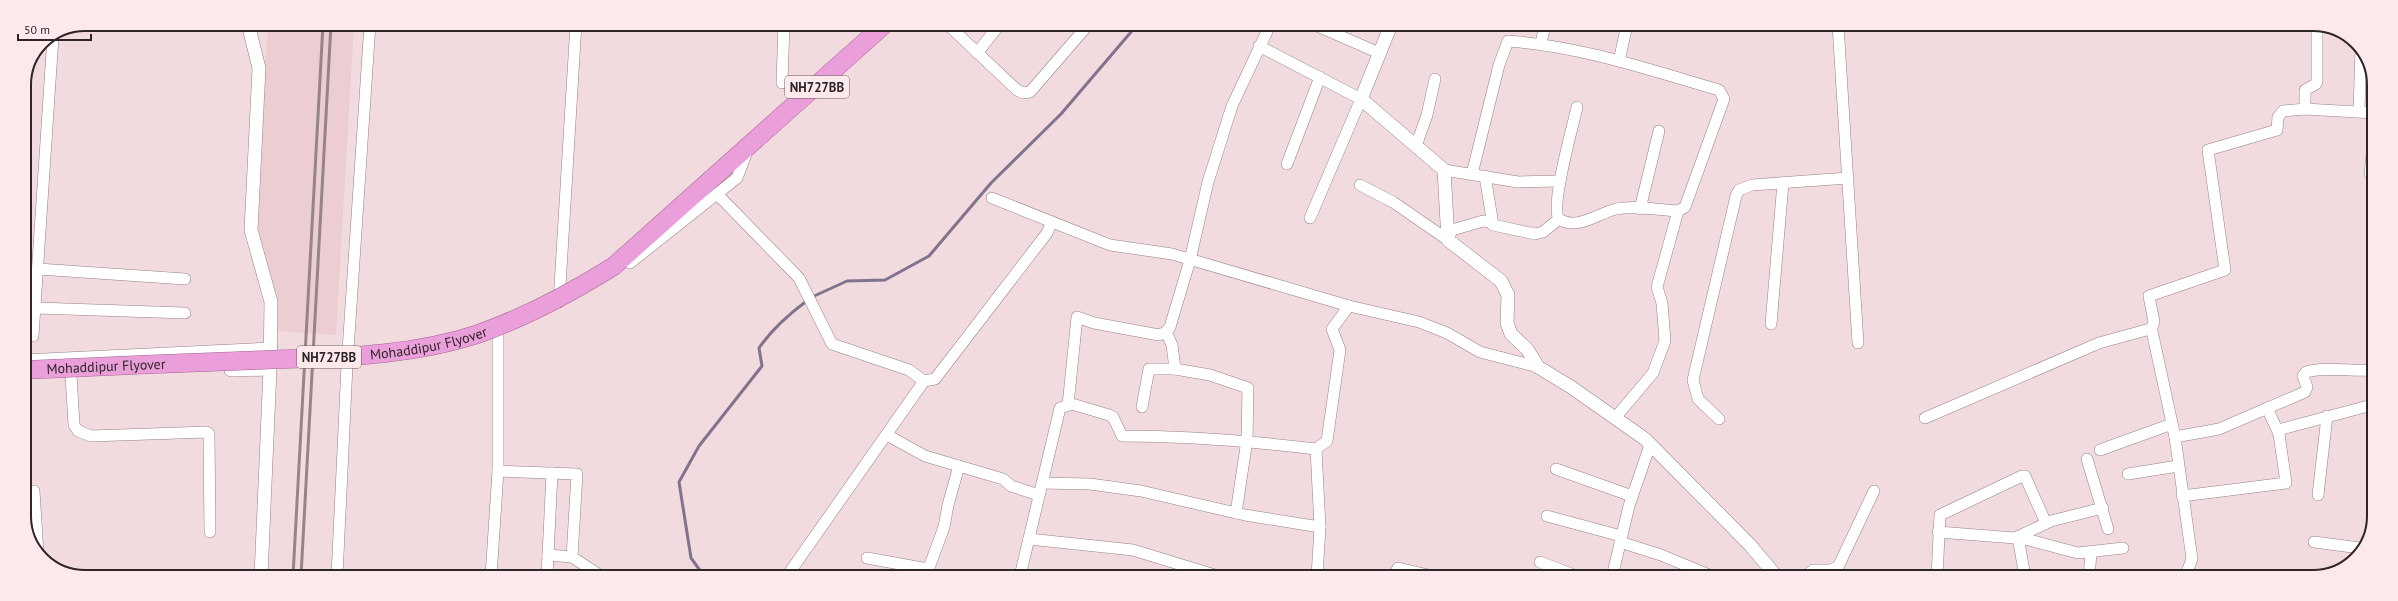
<svg xmlns="http://www.w3.org/2000/svg" width="2398" height="601" font-family="'PT Sans',sans-serif">
<rect width="100%" height="100%" fill="#f2dbde"/>
<path fill="#eccdd2" d="M268 24H354L336 335 279 331 275 296 254 226Z"/>
<g fill="none" stroke-linecap="round" stroke-linejoin="round">
<g stroke="#80738d" stroke-width="3">
<path d="M812 297 847 281 885 280 929 256 991 183 1061 114 1137 25"/>
<path d="M704 576 691 558 679 482 699 446 762 366 759 348C772 329 789 314 808 300"/>
</g>
<defs>
<g id="minor">
<path d="M947 24 1017 90 1023 93 1030 92 1088 25"/>
<path d="M1315 25 1379 53"/>
<path d="M1838 25 1858 343"/>
<path d="M1541 43 1545 25"/>
<path d="M1259 46 1361 99 1310 218"/>
<path d="M977 53 1000 24"/>
<path d="M1619 61 1627 25"/>
<path d="M782 83 784 24"/>
<path d="M2305 109V90L2316 84 2317 81V25"/>
<path d="M2359 111 2361 49"/>
<path d="M1416 146 1427 115 1435 79"/>
<path d="M1287 164 1320 77"/>
<path d="M1444 170 1518 182 1560 181"/>
<path d="M1472 174 1499 65 1508 41C1580 46 1650 70 1719 90L1724 99 1685 207 1678 211C1659 210 1635 205 1616 209 1599 213 1577 231 1559 219 1550 206 1573 126 1577 107"/>
<path d="M2370 174 2374 135"/>
<path d="M1485 176 1493 225 1535 234 1543 232 1559 219"/>
<path d="M1360 185 1393 202 1448 240 1452 230 1483 221 1491 222"/>
<path d="M717 194 799 278 832 344 909 370 924 381 787 576"/>
<path d="M992 198 1110 245 1172 254 1349 306 1419 322 1447 333 1480 352 1538 367"/>
<path d="M1640 209 1659 131"/>
<path d="M630 263 737 178 748 149"/>
<path d="M38 269 185 279"/>
<path d="M559 302 576 24"/>
<path d="M36 308 185 313"/>
<path d="M1771 324 1783 183"/>
<path d="M2151 330 2154 322 2149 296 2225 270 2208 150 2277 130 2278 117 2283 111 2305 109 2374 113"/>
<path d="M1166 332 1172 345 1175 369 1210 375 1248 388 1247 440 1236 513"/>
<path d="M498 334V471L577 474 572 557 601 576"/>
<path d="M33 336 53 37"/>
<path d="M71 375 74 425 78 431 91 436 207 432 209 434 210 532"/>
<path d="M924 381 935 379 1047 233 1052 222"/>
<path d="M1068 405 1077 317 1094 323 1159 335 1166 332 1170 327 1190 260 1208 182 1232 106 1270 25"/>
<path d="M1142 407 1149 369H1175"/>
<path d="M1615 418 1653 373 1665 341 1662 303 1657 287 1678 211"/>
<path d="M1925 418 2099 343 2150 329 2152 331 2175 437 2192 559 2185 577"/>
<path d="M1719 419 1698 399 1693 380 1736 196 1739 190 1752 185 1848 178"/>
<path d="M2278 430 2372 405"/>
<path d="M887 435 925 456 1003 479 1011 486 1039 495"/>
<path d="M2175 437 2219 429 2305 392 2307 387 2303 376 2306 372C2327 366 2351 372 2373 370"/>
<path d="M1316 449 1320 527 1317 576"/>
<path d="M2100 450 2172 424"/>
<path d="M2087 459 2108 529"/>
<path d="M1556 469 1632 496"/>
<path d="M2128 474 2178 466"/>
<path d="M1042 483 1090 484 1141 491 1245 515 1320 527"/>
<path d="M34 491 38 554"/>
<path d="M2318 495 2327 416"/>
<path d="M2182 496 2286 483 2279 434 2267 408"/>
<path d="M1547 516 1621 536"/>
<path d="M1938 532 2015 538 2051 521 2103 508"/>
<path d="M1029 539 1133 550 1218 576"/>
<path d="M1620 542 1661 555 1714 577"/>
<path d="M2314 542 2360 548"/>
<path d="M548 555 572 557"/>
<path d="M867 558 928 569"/>
<path d="M1540 562 1579 577"/>
<path d="M337 576 347 365 370 24"/>
<path d="M491 576 498 471"/>
<path d="M547 576 552 473"/>
<path d="M926 576 944 527 948 505 959 466"/>
<path d="M1020 576 1060 408 1072 404 1109 415 1113 417 1122 436C1188 436 1250 441 1316 449L1327 441 1340 350 1332 329 1349 306"/>
<path d="M1394 576 1398 568 1437 577"/>
<path d="M1612 577 1629 506 1650 445"/>
<path d="M1805 577 1813 570H1830L1838 567 1874 491"/>
<path d="M1937 577 1940 515 2022 476H2025L2046 523"/>
<path d="M2025 577 2018 537 2078 553 2123 548"/>
<path d="M2089 577 2091 553"/>
</g>
<g id="tertiary">
<path d="M248 24 259 68 251 230 271 302 270 368"/>
<path d="M1391 25 1361 99 1444 170 1448 240 1501 281 1508 295 1507 323 1511 334 1527 349 1538 367 1571 387 1645 439 1750 545 1777 577"/>
<path d="M24 361 271 349"/>
<path d="M231 370 270 369 261 576"/>
</g>
<path id="trunk" d="M614 266 885 24"/>
</defs>
<use href="#minor" stroke="#968185" stroke-width="12"/>
<use href="#tertiary" stroke="#968185" stroke-width="14"/>
<use href="#trunk" stroke="#a46594" stroke-width="19"/>
<use href="#minor" stroke="#fff" stroke-width="11"/>
<use href="#tertiary" stroke="#fff" stroke-width="13"/>
<use href="#trunk" stroke="#ea9fda" stroke-width="18"/>
<g stroke="#958587" stroke-width="3">
<path d="M293 576 323 24"/>
<path d="M301 576 331 24"/>
</g>
<defs>
<g id="trunk-bridge">
<path id="s1" d="M24 370C104 366 183 363 263 360 335 357 408 357 478 334 526 317 571 293 614 266"/>
</g>
</defs>
<use href="#trunk-bridge" stroke="#a46594" stroke-width="19" stroke-linecap="butt"/>
<use href="#trunk-bridge" stroke="#ea9fda" stroke-width="18"/>
</g>
<g text-anchor="middle" dominant-baseline="central" stroke-width="4" stroke-linejoin="round" paint-order="stroke">
<g fill="#fce9ec" stroke="#6b6061" stroke-width="1">
<rect x="785" y="76" width="64" height="22" rx="3"/>
<rect x="297" y="346" width="64" height="22" rx="3"/>
</g>
<g font-size="13" font-weight="bold" fill="#2d2526">
<text x="817" y="87">NH727BB</text>
<text x="329" y="357">NH727BB</text>
</g>
<g font-size="14" fill="#2d2526" stroke="#fce9ec">
<text stroke="none"><textPath href="#s1" startOffset="406">Mohaddipur Flyover</textPath></text>
<text stroke="none"><textPath href="#s1" startOffset="82">Mohaddipur Flyover</textPath></text>
</g>
</g>
<path d="M0 0H2398V601H0ZM85 31H2313A54 54 0 0 1 2367 85V516A54 54 0 0 1 2313 570H85A54 54 0 0 1 31 516V85A54 54 0 0 1 85 31Z" fill="#fce9ec" fill-rule="evenodd"/>
<path fill="none" stroke="#2d2526" stroke-width="2" d="M85 31H2313A54 54 0 0 1 2367 85V516A54 54 0 0 1 2313 570H85A54 54 0 0 1 31 516V85A54 54 0 0 1 85 31Z"/>
<path d="M18 34v6h73v-6" fill="none" stroke="#2d2526" stroke-width="2"/>
<text x="24" y="34" font-size="12" fill="#2d2526" stroke="#fce9ec" stroke-width="3" paint-order="stroke">50 m</text>
</svg>
